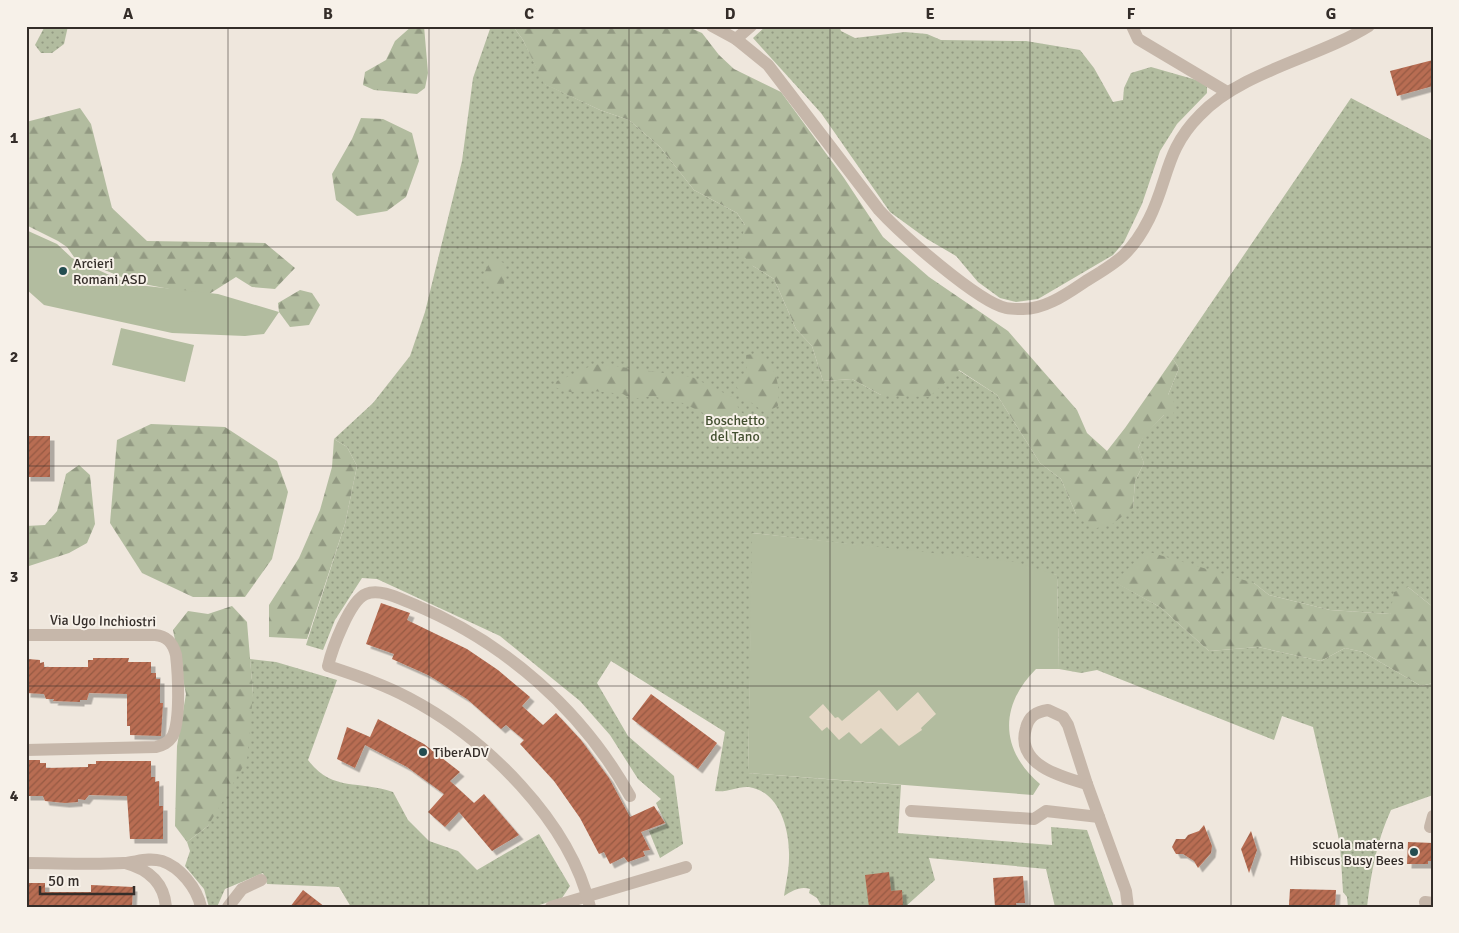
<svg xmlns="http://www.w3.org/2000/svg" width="1459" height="933" font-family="Signika,sans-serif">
<defs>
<pattern id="grass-dots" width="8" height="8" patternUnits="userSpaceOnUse" patternTransform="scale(1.25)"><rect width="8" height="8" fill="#b2bc9f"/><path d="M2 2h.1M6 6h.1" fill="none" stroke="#929982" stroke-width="1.8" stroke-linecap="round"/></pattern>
<pattern id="forest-firs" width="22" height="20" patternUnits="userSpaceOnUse" patternTransform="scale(1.25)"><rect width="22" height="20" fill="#b2bc9f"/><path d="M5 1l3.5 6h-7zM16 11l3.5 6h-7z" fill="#929982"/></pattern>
<pattern id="building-hatch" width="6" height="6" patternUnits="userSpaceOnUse" patternTransform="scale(1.25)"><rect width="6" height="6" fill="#b86d52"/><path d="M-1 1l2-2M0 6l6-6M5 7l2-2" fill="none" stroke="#965a44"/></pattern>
<filter id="shadow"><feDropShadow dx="4.5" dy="4.5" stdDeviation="0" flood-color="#0004"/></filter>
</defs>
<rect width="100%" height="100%" fill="#efe7dd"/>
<g fill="url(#grass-dots)">
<path d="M45 26H68L64 44 52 53H41L35 45Z"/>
<path d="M491 26H513L523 40 545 84 600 110 629 120 660 147 694 190 737 213 745 225 753 266 774 279 796 329 812 346 823 381 852 379 881 395 958 370 997 395 1040 463 1061 479 1076 514 1133 508 1135 481 1144 463 1138 449 1144 434 1164 415 1168 395 1179 368 1173 359 1351 98 1433 141V607L1408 587 1390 614 1330 610 1269 595 1254 583 1115 582 1160 607 1209 651 1258 647 1321 661 1345 648 1363 652 1421 686 1433 683V795L1391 810C1377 840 1371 873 1367 907H1348L1347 897 1343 892 1340 844 1313 727 1282 716 1274 740 1097 670 1081 673 1059 669 1057 575 882 548 753 533 748 773 901 785 898 833 1052 845 1051 827 1087 830 1114 907H1055L1046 869 929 858 935 880 905 907H822L817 898 809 893 810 889C800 886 792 891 784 896 786 883 789 870 789 858 790 830 780 792 749 787 737 786 727 793 715 791L725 732 611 661 597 683 628 736 674 776 683 844 660 858 649 831 666 824 656 803 661 799 638 779 610 735 580 701 500 636 377 579 362 578 335 620 323 650 306 645 345 524 357 466 347 447 334 439 373 403 410 356 425 312 462 161 473 78Z"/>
<path d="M766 26H839L841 31 855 38 905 32 927 34 941 40 1026 41 1080 50 1094 68 1113 102 1123 100 1124 88 1131 73 1151 67 1200 81 1207 87V93L1177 124 1160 151 1142 204 1124 242 1113 255 1038 299 1016 302 1000 298 978 282 956 256 927 239 890 212 821 113 753 38Z"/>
<path d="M250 659 276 662 337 680 308 760C332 792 358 780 393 792L408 820 429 841 458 851 477 870 539 834 570 886 562 898 533 907H351L339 887 267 884 263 873 225 889 217 907H209L204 889 185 866 190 851 187 842 208 826 253 694Z"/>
</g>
<g fill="url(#forest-firs)">
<path d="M412 26H424L428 73 425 88 417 94 374 90 363 85 365 72 386 60 395 41Z"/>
<path d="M513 26H686L702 33 719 55 734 69 781 92 844 178 883 237 929 277 1008 331 1077 410 1087 433 1107 451 1125 428 1173 359 1179 368 1168 395 1176 405 1173 415H1164L1145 434 1138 448 1144 463 1135 481 1133 508 1111 525 1092 529 1076 514 1061 479 1040 463 997 395 959 370 929 397 881 395 852 379 823 381 812 346 796 329 774 279 753 266 739 251 745 225 737 213 694 190 660 147 629 120 600 110 544 84 523 40Z"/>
<path d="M80 108 91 124 112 208 147 241 265 243 295 268 275 289 252 287 236 277 206 296 133 282 74 257 67 247 58 241 26 225V122Z"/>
<path d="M361 118 383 119 412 133 419 161 406 197 387 211 357 216 336 200 332 174 352 139Z"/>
<path d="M492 258 504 263 506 277 502 289C491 290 487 286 482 277Z"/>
<path d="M300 290 312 293 320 305 309 325 290 327 279 312 278 303Z"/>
<path d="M759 353C777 370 780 382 778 406L765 413 740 394 734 381 747 376 746 355Z"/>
<path d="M600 364 692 377 732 397 741 412 753 421 747 443 726 444 722 439 711 417 683 403 673 402 653 396 631 399 623 394 593 391 570 392 554 387 557 381C572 376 585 366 600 364Z"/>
<path d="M151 424 225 427 277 461 288 492 272 559 245 597H193L142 573 110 523 117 440Z"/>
<path d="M334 439 347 447 357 466 345 524 307 639 269 637V605L299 558 320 510 332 467Z"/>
<path d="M79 465 90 475 95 524 87 543 69 553 26 567V526L45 525 57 511 66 474Z"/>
<path d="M1146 551 1254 583 1269 595 1330 610 1390 614 1394 592 1408 587 1433 607V683L1421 686 1363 652 1345 648 1321 661 1258 647 1209 651 1160 607 1114 582Z"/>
<path d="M232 606 247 622 253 694 247 760 208 826 187 842 175 826 177 746 186 694 173 630 188 611 208 614Z"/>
</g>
<g fill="#b2bc9f">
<path d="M26 230 57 244 72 258 129 284 218 294 279 312 264 334 245 336 172 333 44 305 26 289Z"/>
<path d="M121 328 194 345 185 382 112 365Z"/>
<path d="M752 533 1015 562 1057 575 1059 669H1036C999 706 1000 750 1040 784L1033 795 748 773Z"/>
</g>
<path fill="#e5d8c6" d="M879 690 897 711 918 692 936 714 921 728 922 730 899 746 881 728 861 744 849 732 839 740 827 727 822 731 809 717 823 704 835 718 838 717 842 721Z"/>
<g fill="url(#building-hatch)" filter="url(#shadow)">
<path d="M1433 60V86L1397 96 1390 71Z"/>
<rect x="26" y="436" width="24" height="41"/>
<path d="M381 603 410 613 407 620 467 649 498 670 530 697 522 706 543 725 556 713 581 740 609 778 630 817 654 806 665 823 641 832 650 850 643 851 645 856 628 862 624 857 610 864 604 852 599 854 580 818 554 781 520 744 524 740 506 725 501 729 467 699 428 675 392 659 394 654 366 644Z"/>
<path d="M93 658H129L128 662H151V673H156V679H160V703H163L161 736 130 735V726H127V694L89 693 87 700H80V702L53 701 54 699H46L44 694 26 693 28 659 40 660V663L44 662V667H88V660H93Z"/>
<path d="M651 694 717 743 698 769 632 719Z"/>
<path d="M378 719 424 744 460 772 450 781 474 803 484 794 519 835 492 851 459 812 445 827 428 812 444 794 407 767 365 745 355 768 337 759 347 727 370 737Z"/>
<path d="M26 760H40V763H46V768L88 767V764H96V761H151V777H155V782L159 781V806H163V839H130L127 796 89 795 85 800 78 799V802L65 803 45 801 43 796H26Z"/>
<path d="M1204 825 1212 846 1211 853 1198 868 1194 861 1183 854H1176L1172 847 1176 839H1185L1188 835 1199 831Z"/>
<path d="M1251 831 1257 850 1249 873 1241 849Z"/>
<path d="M1408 842 1433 843V861H1428V864H1407Z"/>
<path d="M889 872 891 891 902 890 903 907H869L865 875Z"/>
<path d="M1023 876 1025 903H1016L1017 907H995L993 878Z"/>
<path d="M26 883H45V892H91V885L133 887 132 907H26Z"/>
<path d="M1290 889 1336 890 1335 907 1289 905Z"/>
<path d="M303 890 325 907H290Z"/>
</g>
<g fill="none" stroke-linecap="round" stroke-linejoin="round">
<g stroke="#c6b7aa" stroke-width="12">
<path d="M712 26 736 39 768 65 879 210C900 233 978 302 1006 308 1011 309 1017 309 1021 309 1045 310 1068 293 1086 281 1118 262 1132 253 1149 219 1169 179 1165 150 1200 115 1242 71 1318 58 1369 26"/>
<path d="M1132 26 1138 39 1227 92"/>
<path d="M736 39 751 26"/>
<path d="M26 635H155C167 636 173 643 176 655 178 672 181 722 172 737 168 743 163 745 156 747L26 750"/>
<path d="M1048 710 1063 717 1068 725 1087 784C1062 777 1015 765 1026 728 1029 716 1036 712 1048 710Z"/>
<path d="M1087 784 1126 891 1128 907"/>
<path d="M911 811 1034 819 1046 811 1099 817"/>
<path d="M1430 827 1433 816"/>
<path d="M26 863C59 863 91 865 124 863 137 862 148 857 162 861 180 867 197 888 201 907"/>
<path d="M125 863C148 869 164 882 166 907"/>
<path d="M1425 902 1433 903"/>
<path d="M228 907 242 889 261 880"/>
<path d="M551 907 686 867"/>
<path d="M590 907C570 821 485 738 409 698 383 684 355 675 328 666 332 649 350 600 366 594 380 588 400 599 413 604 505 642 582 710 630 796"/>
</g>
</g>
<path fill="none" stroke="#342d29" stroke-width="1" stroke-opacity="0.55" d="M228 26V907M429 26V907M629 26V907M830 26V907M1030 26V907M1231 26V907M26 247H1433M26 466H1433M26 686H1433"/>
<g fill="#234d51" stroke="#f7f1e9" stroke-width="2">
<circle cx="63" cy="271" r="5"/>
<circle cx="423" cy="752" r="5"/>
<circle cx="1414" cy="852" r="5"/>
</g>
<g text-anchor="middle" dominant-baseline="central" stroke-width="4" stroke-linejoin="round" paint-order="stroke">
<g font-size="14" fill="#342d29" stroke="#f7f1e9" text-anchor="start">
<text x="73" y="263">Arcieri<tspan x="73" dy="16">Romani ASD</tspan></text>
<text x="433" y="752">TiberADV</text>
<text x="1404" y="844" text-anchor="end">scuola materna<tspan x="1404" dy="16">Hibiscus Busy Bees</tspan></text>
</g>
<g font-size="14" fill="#435030" stroke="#f7f1e9">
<text x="735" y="420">Boschetto<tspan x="735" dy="16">del Tano</tspan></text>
</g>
<g font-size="14" fill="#342d29" stroke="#f7f1e9">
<text transform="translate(103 621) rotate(1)">Via Ugo Inchiostri</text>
</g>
</g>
<rect width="1459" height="933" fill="none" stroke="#f7f1e9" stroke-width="55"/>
<path d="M40 886v8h94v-8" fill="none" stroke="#342d29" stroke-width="2.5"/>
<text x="48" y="886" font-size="15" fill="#342d29" stroke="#f7f1e9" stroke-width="4" paint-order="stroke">50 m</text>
<rect x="28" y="28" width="1404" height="878" fill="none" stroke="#342d29" stroke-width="2"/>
<g font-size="16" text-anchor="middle" font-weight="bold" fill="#342d29">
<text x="128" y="19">A</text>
<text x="328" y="19">B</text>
<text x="529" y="19">C</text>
<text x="730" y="19">D</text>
<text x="930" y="19">E</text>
<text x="1131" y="19">F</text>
<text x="1331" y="19">G</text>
<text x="14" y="143">1</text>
<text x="14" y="362">2</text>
<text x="14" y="582">3</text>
<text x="14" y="801">4</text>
</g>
</svg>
